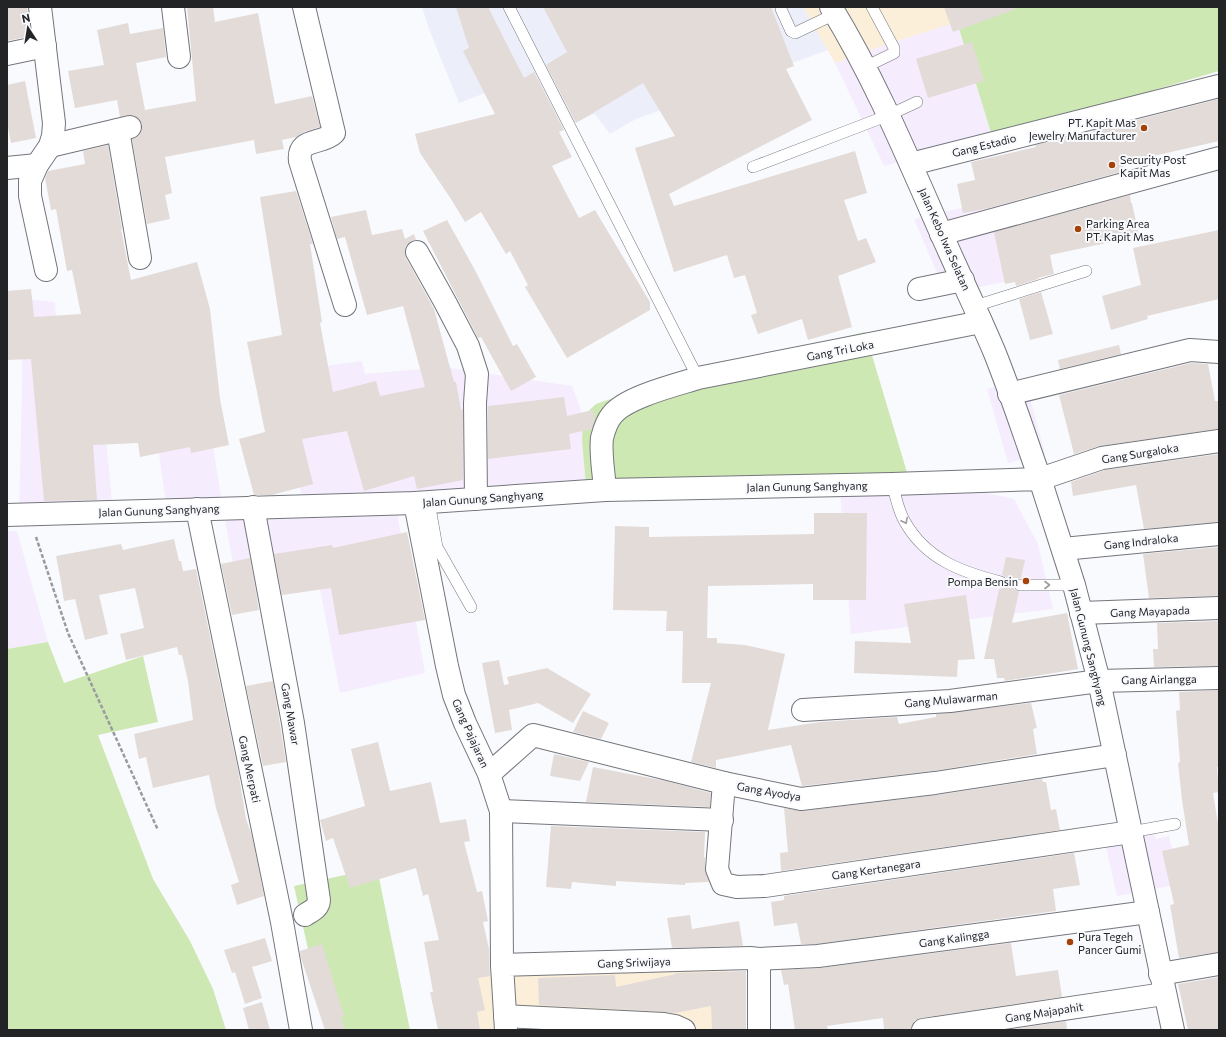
<svg xmlns="http://www.w3.org/2000/svg" width="1226" height="1037" font-family="Commissioner,sans-serif">
<rect width="100%" height="100%" fill="#f9fafe"/>
<g fill="#f5ecfd">
<path d="M957 22 992 136 884 166 835 63 893 42Z"/>
<path d="M1017 195 1033 276 946 294 914 219Z"/>
<path d="M24 299 55 302 61 395 102 392 113 514 19 518Z"/>
<path d="M139 308 192 315 223 509 304 505 284 417 311 368 362 361 365 374 443 367 572 386 583 416 582 441 587 497 396 507 425 673 340 693 320 589 240 602 223 509 167 512Z"/>
<path d="M1025 379 1045 454 1008 463 987 389Z"/>
<path d="M968 489 1014 499 1038 544 1053 609 851 634 840 491Z"/>
<path d="M7 531H17L48 642 7 649Z"/>
<path d="M1153 829 1156 839 1169 836 1180 884 1117 896 1104 838Z"/>
</g>
<path fill="#eceefa" d="M422 7H803L828 50 636 119 610 134 595 114 562 127 527 77 459 103 429 29Z"/>
<g fill="#fbefda">
<path d="M803 7H1006L893 42 835 63Z"/>
<path d="M727 963 729 1030H476L475 974Z"/>
</g>
<g fill="#cee8b4">
<path d="M1006 7H1219V71L1028 127 992 136 957 22Z"/>
<path d="M865 332 912 489 587 497 582 441 583 416 596 404 665 380Z"/>
<path d="M48 642 64 683 143 656 158 722 98 735 153 879 190 941 213 989 226 1030H7V649Z"/>
<path d="M377 868 410 1030H326L294 886Z"/>
</g>
<g fill="#e3dbd8">
<path d="M7 7H27L31 36 7 41Z"/>
<path d="M187 7H213L215 22 258 13 275 104 312 96 320 127 306 131 296 137 282 140 284 149 256 154 254 140 165 157 172 193 165 195 170 219 147 224 132 139 139 136 142 130V124L139 119 134 115H128L120 117 117 100 75 108 68 71 104 65 97 30 128 23 130 34 163 28 166 57 136 63 145 110 196 101Z"/>
<path d="M456 7H488L524 78 534 72 564 130 559 132 572 157 552 166 579 218 595 210 650 302V310L567 358 525 287 528 285 510 251 506 254 481 212 465 222 451 199 420 153 415 134 495 114 463 51 469 48Z"/>
<path d="M543 7H771L794 66 786 69 812 120 669 194 674 206 855 151 867 193 844 200 858 241 866 238 876 262 838 276 852 327 808 340 802 319 758 334 751 315 757 313 745 275 734 278 727 255 674 272 635 148 675 136 643 83 576 123 546 65 567 52Z"/>
<path d="M944 7H1015L1016 9 953 32Z"/>
<path d="M972 42 984 81 928 98 916 59Z"/>
<path d="M25 81 36 138 11 143 7 123V85Z"/>
<path d="M1219 99V141L1123 163 1124 171 989 208 963 213 957 184 975 180 971 162 1036 147 1035 145 1093 132V131Z"/>
<path d="M108 145 122 229H121L131 280 197 262 210 309 220 399 229 445 191 453 190 447 140 457 138 443 93 445 97 500 44 501 31 359 7 360V291L31 289 34 317 81 314 72 270 67 271 56 209 51 210 45 178 48 171 85 164 83 151Z"/>
<path d="M296 191 313 244H310L322 322 320 323 333 392 376 381 380 396 425 387 403 306 367 315 345 237 337 239 331 217 366 210 372 235 402 229 405 239 414 234 416 240 411 241 406 246 405 252 406 258 434 309 454 382H456L461 410 463 409V480L417 489 414 476 364 491 347 431 302 439 313 484 272 495H254L239 439 265 432 247 342 282 335 260 197Z"/>
<path d="M1130 195 1131 203H1132L1139 236 1050 255 1054 274 1038 278V279L1016 286 1015 282 1005 284 994 232Z"/>
<path d="M447 220 475 270 513 346 517 344 536 377 511 391 481 337 478 338 423 231Z"/>
<path d="M1219 230V299L1147 316 1148 319 1111 330 1102 296 1141 285 1133 248Z"/>
<path d="M1041 292 1053 334 1030 340 1019 299Z"/>
<path d="M1119 345 1121 354 1060 369 1058 360Z"/>
<path d="M1191 363 1208 364 1215 401H1219V429L1100 446 1074 454 1059 395Z"/>
<path d="M564 397 567 416 593 410 595 419 592 429 569 434 571 449 488 459V406Z"/>
<path d="M1219 454V522L1144 529 1136 485 1073 496 1071 482 1105 470Z"/>
<path d="M814 513H867L866 600H813V584L708 586 707 638H717V643L745 645 785 654 768 730 820 722 897 717 899 724 936 717V714L1031 703 1037 728 1033 729 1037 754 933 771 802 786 791 745 716 760V768L691 762 711 683H682L683 631H666L667 611 613 610 615 526 649 527V537L814 534Z"/>
<path d="M407 532 425 620 339 635 331 588 282 595 274 554 332 545 333 548Z"/>
<path d="M174 539 179 561H181L183 571 196 569 238 770 246 819 252 836 264 896 237 905 231 885 239 882 216 808 209 775 153 788 146 757 139 759 134 734 193 720 188 681 182 655H179L177 647 126 660 120 634 144 628 135 588 99 595 108 634 85 640 75 599 64 601 61 582 56 556 121 544 123 550Z"/>
<path d="M1219 547V596L1149 598 1143 554Z"/>
<path d="M1006 557 1025 560 1021 578 1016 579 1013 585 1014 589 1019 592 1012 623 1067 613 1078 669 1005 681 1004 678H997L994 659H984L999 589 1006 587 1008 583 1006 577 1002 575Z"/>
<path d="M250 558 259 610 232 615 221 564Z"/>
<path d="M966 595 975 659 958 660 957 677 854 673 855 641 911 643 904 604Z"/>
<path d="M1218 621 1219 666 1154 667 1153 649H1158L1157 623Z"/>
<path d="M499 660 504 685 509 684 507 677 547 668 591 694 573 723 538 703 509 710 512 730 495 733 482 663Z"/>
<path d="M273 681 286 762 263 766 246 686Z"/>
<path d="M1219 690V767H1217L1219 792 1213 793 1219 830V952L1179 958 1170 905 1174 904 1162 851 1189 845 1182 800 1178 763 1180 762 1176 711 1180 710 1179 692Z"/>
<path d="M583 711 609 723 601 739 573 732Z"/>
<path d="M378 742 390 791 431 782 440 823 466 819 470 841 464 842 477 892 482 891 488 921 483 922 489 949 490 976 478 978 485 1010 477 1012 480 1030H438L430 992H433L424 942 439 940 428 894 423 896 416 868 350 888 333 838 326 841 320 820 365 806 351 749Z"/>
<path d="M554 754 589 762 580 781 550 776Z"/>
<path d="M593 767 666 781 711 793 710 807 586 802Z"/>
<path d="M1042 779 1043 782H1046L1051 810 1056 809 1060 830 781 871 780 853 788 852 784 808 802 811 937 795Z"/>
<path d="M551 826 705 832 704 857H705V868L709 882 685 883V885L616 881V886L572 882 571 889 546 887Z"/>
<path d="M1074 853 1080 885 1053 889 1056 911 817 944H801L797 923 774 926 771 902 784 900V896Z"/>
<path d="M690 915 692 929 739 921 743 946 672 948 667 918Z"/>
<path d="M265 938 272 961 252 967 262 998 245 1004 235 972 232 973 224 950Z"/>
<path d="M1011 943 1016 976 1058 970 1062 997 921 1018 915 1020 912 1025 911 1030H884L883 1018 827 1026 828 1030H795L788 984 784 985 781 970 820 968Z"/>
<path d="M322 944 344 1016 341 1017 345 1030H325L300 955V951Z"/>
<path d="M746 971V1030H712L711 1006 675 1013 665 1012 539 1005 538 978 615 975 616 987 676 974 675 973Z"/>
<path d="M1219 977V1030H1188L1178 984Z"/>
<path d="M262 1002 270 1030H249L243 1008Z"/>
<path d="M1066 1021 1067 1030H1008Z"/>
</g>
<g fill="none" stroke-linecap="round" stroke-linejoin="round">
<defs>
<g id="service">
<path d="M509 7 698 378"/>
<path d="M781 9 791 31 795 33 835 14"/>
<path d="M865 67 894 53V48L872 7"/>
<path d="M753 167 889 115 917 102"/>
<path d="M975 306 1086 271"/>
<path d="M892 484C896 496 898 511 905 522 926 559 961 572 1001 582"/>
<path d="M429 502 437 547 471 607"/>
<path d="M1020 585H1074"/>
<path d="M1131 832 1175 824"/>
</g>
<g id="minor">
<path d="M40 7 54 123 53 136 50 146 37 165 30 181V196L46 270"/>
<path d="M173 7 179 57"/>
<path d="M304 7 334 133C322 145 297 137 300 161L345 305"/>
<path d="M7 54 45 46"/>
<path d="M118 130 140 258"/>
<path d="M50 146 130 127"/>
<path d="M911 164 1219 86"/>
<path d="M7 168 37 165"/>
<path d="M941 234 1219 158"/>
<path d="M417 252 445 302 468 346 477 374 475 403 476 499"/>
<path d="M919 289 963 280"/>
<path d="M1009 394 1190 350 1219 352"/>
<path d="M1040 479 1102 458 1219 441"/>
<path d="M605 490C604 473 600 454 602 438 604 430 607 421 612 415 626 397 676 385 698 378L981 322"/>
<path d="M415 503 447 666 454 695 465 723 489 774 501 811 502 965"/>
<path d="M253 507 293 723 319 900C319 908 311 911 305 915"/>
<path d="M197 509 282 922 301 1030"/>
<path d="M1063 549 1219 534"/>
<path d="M1081 613 1219 608"/>
<path d="M803 710 950 701 1099 681 1219 678"/>
<path d="M489 774 533 735 724 783 801 799 935 783 1115 755"/>
<path d="M724 783 717 869 723 884 737 887 765 886 1131 832"/>
<path d="M501 811 722 820"/>
<path d="M759 959 818 956 1148 912"/>
<path d="M1160 974 1219 964"/>
<path d="M505 1016 664 1024 675 1026 684 1030"/>
<path d="M506 1030 502 965 750 958 759 959V1030"/>
<path d="M923 1030 1164 994"/>
</g>
<path id="tertiary" d="M831 7C875 79 907 156 941 233 958 272 977 311 994 351 1011 393 1025 437 1040 479"/>
<path id="secondary" d="M7 515 415 503 605 490 892 484 1040 479 1074 585 1099 681 1173 1030"/>
</defs>
<use href="#service" stroke="#74767c" stroke-width="12"/>
<use href="#minor" stroke="#74767c" stroke-width="24"/>
<use href="#tertiary" stroke="#74767c" stroke-width="24"/>
<use href="#secondary" stroke="#74767c" stroke-width="24"/>
<path stroke="#9a9b9e" stroke-width="2.5" stroke-dasharray="4 2" stroke-linecap="butt" d="M36 537 68 633 158 830"/>
<use href="#service" stroke="#fff" stroke-width="11"/>
<use href="#minor" stroke="#fff" stroke-width="22"/>
<use href="#tertiary" stroke="#fff" stroke-width="22"/>
<use href="#secondary" stroke="#fff" stroke-width="22"/>
</g>
<defs><path id="oneway-chevron" d="M-2-3.5L2.5 0L-2 3.5" fill="none" stroke-width="1.6" stroke-linecap="round" stroke-linejoin="round"/></defs>
<g stroke="#9c9c9d">
<use href="#oneway-chevron" transform="translate(905 521) rotate(63)"/>
<use href="#oneway-chevron" transform="translate(1047 585)"/>
</g>
<g fill="#a54208" stroke="#f9fafe" stroke-width="1.5">
<circle cx="1144" cy="128" r="4"/>
<circle cx="1112" cy="165" r="4"/>
<circle cx="1078" cy="229" r="4"/>
<circle cx="1026" cy="581" r="4"/>
<circle cx="1070" cy="942" r="4"/>
</g>
<g text-anchor="middle" dominant-baseline="central" stroke-width="4" stroke-linejoin="round" paint-order="stroke">
<g font-size="11" fill="#232426" stroke="#f9fafe" text-anchor="start">
<text x="1136" y="122" text-anchor="end">PT. Kapit Mas<tspan x="1136" dy="13">Jewelry Manufacturer</tspan></text>
<text x="1120" y="159">Security Post<tspan x="1120" dy="13">Kapit Mas</tspan></text>
<text x="1086" y="223">Parking Area<tspan x="1086" dy="13">PT. Kapit Mas</tspan></text>
<text x="1018" y="581" text-anchor="end">Pompa Bensin</text>
<text x="1078" y="936">Pura Tegeh<tspan x="1078" dy="13">Pancer Gumi</tspan></text>
</g>
<g font-size="11" fill="#232426" stroke="#f9fafe">
<text transform="translate(984 145) rotate(-14)">Gang Estadio</text>
<text transform="translate(945 239) rotate(66)">Jalan Kebo Iwa Selatan</text>
<text transform="translate(840 350) rotate(-11)">Gang Tri Loka</text>
<text transform="translate(1140 453) rotate(-9)">Gang Surgaloka</text>
<text transform="translate(807 486) rotate(-1)">Jalan Gunung Sanghyang</text>
<text transform="translate(483 498) rotate(-4)">Jalan Gunung Sanghyang</text>
<text transform="translate(159 510) rotate(-2)">Jalan Gunung Sanghyang</text>
<text transform="translate(1141 541) rotate(-6)">Gang Indraloka</text>
<text transform="translate(1150 611) rotate(-2)">Gang Mayapada</text>
<text transform="translate(1089 647) rotate(76)">Jalan Gunung Sanghyang</text>
<text transform="translate(1159 679) rotate(-1)">Gang Airlangga</text>
<text transform="translate(951 699) rotate(-5)">Gang Mulawarman</text>
<text transform="translate(291 714) rotate(80)">Gang Mawar</text>
<text transform="translate(471 733) rotate(66)">Gang Pajajaran</text>
<text transform="translate(250 769) rotate(78)">Gang Merpati</text>
<text transform="translate(769 791) rotate(10)">Gang Ayodya</text>
<text transform="translate(876 869) rotate(-8)">Gang Kertanegara</text>
<text transform="translate(954 938) rotate(-8)">Gang Kalingga</text>
<text transform="translate(634 962) rotate(-2)">Gang Sriwijaya</text>
<text transform="translate(1044 1012) rotate(-9)">Gang Majapahit</text>
</g>
</g>
<rect width="1226" height="1037" fill="none" stroke="#232426" stroke-width="16"/>
<g transform="translate(28 28) rotate(348)" stroke="#f9fafe" stroke-width="3" paint-order="stroke">
<path d="M0-3L7 15L0 10L-7 15Z" fill="#232426"/>
<text y="-6" font-size="11" font-weight="bold" text-anchor="middle" fill="#232426">N</text>
</g>
</svg>
